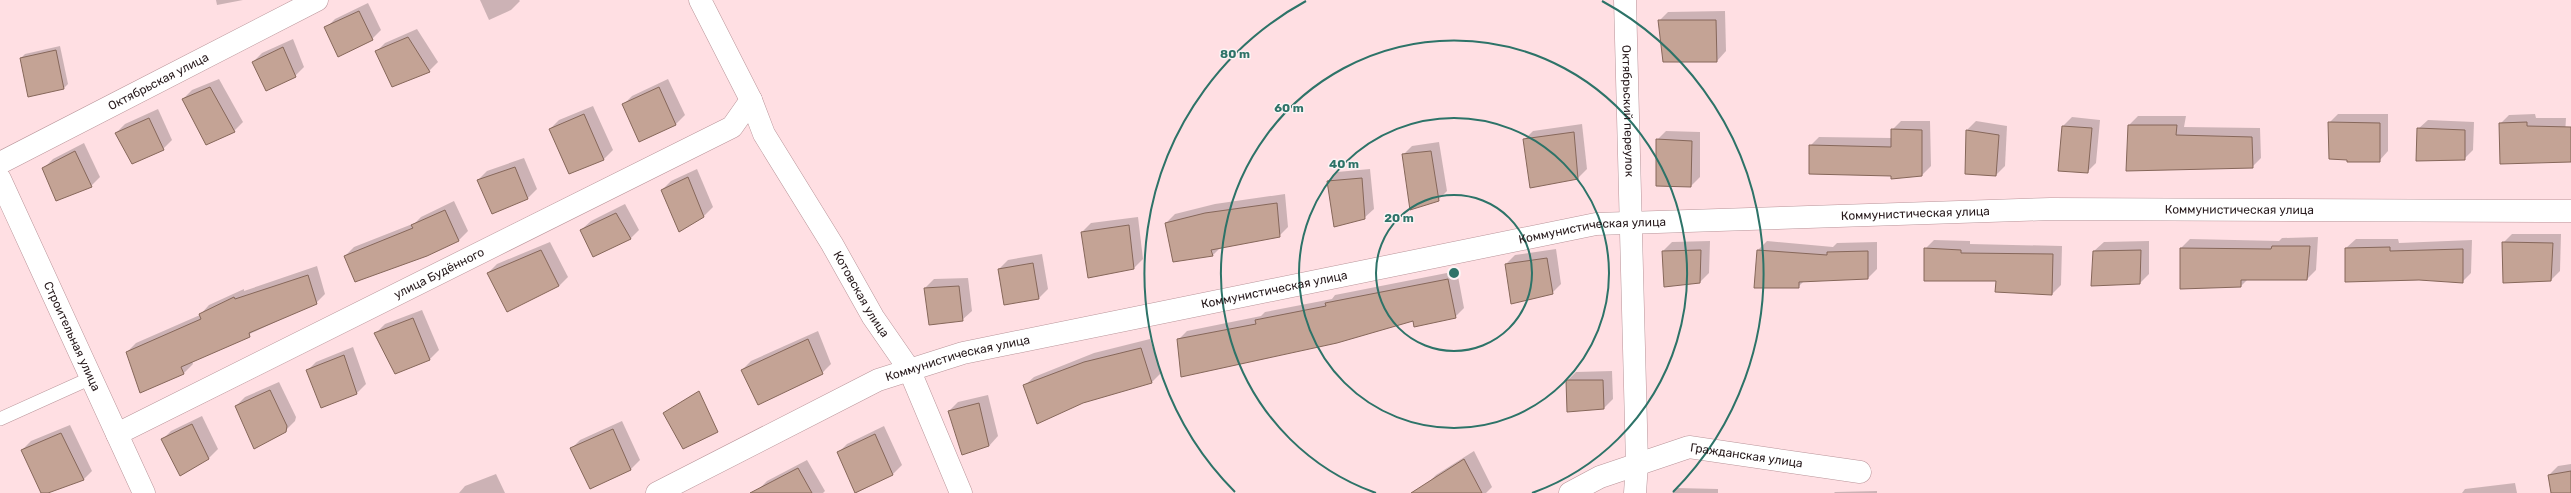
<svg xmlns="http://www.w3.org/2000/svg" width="2571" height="493" font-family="Rubik,sans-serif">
<rect width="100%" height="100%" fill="#ffdfe3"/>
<g fill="#0003">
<path d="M216 0H243L217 5Z"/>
<path d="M480 0H519L520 1 511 10 489 20Z"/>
<path d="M368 3 381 30 372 39 326 28 335 19Z"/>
<path d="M1725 11 1726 51 1717 61 1659 21 1668 12Z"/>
<path d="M417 29 438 62 429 71 392 86 376 52 385 43Z"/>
<path d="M293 39 304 67 295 76 253 62 262 53Z"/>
<path d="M60 46 68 84 64 88 21 58 25 54Z"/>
<path d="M219 79 243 122 234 131 183 99 192 90Z"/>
<path d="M668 79 685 115 676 124 640 140 623 105 632 96Z"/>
<path d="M593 106 613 150 604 159 569 173 550 129 559 120Z"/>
<path d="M158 109 172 140 163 149 116 133 125 124Z"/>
<path d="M2338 114H2388V151L2379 161 2329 123Z"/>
<path d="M2535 114 2536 118H2566L2564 151 2500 124 2509 115Z"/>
<path d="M2138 116H2186L2184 127 2260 128 2261 158 2252 167 2129 125Z"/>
<path d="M2072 117 2100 120 2096 163 2087 172 2063 126Z"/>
<path d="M2428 120 2474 122 2473 150 2464 159 2418 129Z"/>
<path d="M1901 121H1930L1931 166 1922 175H1892L1810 146 1819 137 1892 138V130Z"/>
<path d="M1976 121 2007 126 2005 166 1996 175 1967 130Z"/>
<path d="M1582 124 1587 169 1578 178 1531 186 1524 140 1533 131Z"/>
<path d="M1666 131 1700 132V177L1691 186H1657V140Z"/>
<path d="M1439 142 1447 191 1438 200 1403 155 1412 146Z"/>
<path d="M84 143 100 177 91 186 44 168 53 159Z"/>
<path d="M524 158 537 189 528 198 478 180 487 171Z"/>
<path d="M697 169 713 207 704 216 680 230 662 190 671 181Z"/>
<path d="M1370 169 1374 209 1364 218 1328 181 1337 172Z"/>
<path d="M1285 194 1288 227 1279 236 1220 248 1212 256 1166 223 1175 214 1215 204Z"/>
<path d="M454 201 468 231 459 240 427 255 345 256 354 247 415 223 421 217Z"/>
<path d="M625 204 639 230 630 239 581 230 591 221Z"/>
<path d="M1138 217 1143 259 1134 268 1082 232 1091 223Z"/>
<path d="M2512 234H2561L2560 271 2551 280 2503 243Z"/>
<path d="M2318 237 2316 270 2307 279H2248L2241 286 2181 248 2190 239 2279 241 2282 238Z"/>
<path d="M2356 239H2398L2399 243 2472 240 2471 273 2462 282 2346 248Z"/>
<path d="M1934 240 1970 241V244L2062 246 2061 285 2052 294 1997 280 1925 249Z"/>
<path d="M1710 241 1709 273 1700 282 1663 251 1672 242Z"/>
<path d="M1767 241 1833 247 1837 243 1877 242V269L1868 278 1804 281 1798 287 1758 250Z"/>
<path d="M2149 241V274L2140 283 2092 285 2094 251 2104 242Z"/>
<path d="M550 242 568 277 559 286 488 273 497 264Z"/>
<path d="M1556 249 1561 284 1552 293 1506 264 1515 255Z"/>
<path d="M1042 254 1048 289 1039 298 999 269 1008 260Z"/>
<path d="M317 266 325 294 316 303 192 361 193 364 184 373 140 391 127 352 136 343 200 315 209 305 244 289V291Z"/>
<path d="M1457 271 1464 308 1455 317 1178 340 1187 331 1261 316 1265 312 1332 299 1335 295Z"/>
<path d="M968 278 972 311 962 320 925 288 934 279Z"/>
<path d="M422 310 439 350 430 359 396 373 376 333 385 324Z"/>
<path d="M818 331 831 364 822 373 742 370 751 361Z"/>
<path d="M1150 339 1161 373 1152 382 1024 386 1034 377 1094 353Z"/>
<path d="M353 347 366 384 357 393 307 371 316 362Z"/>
<path d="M1612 371 1613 399 1604 408 1567 381 1576 372Z"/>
<path d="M279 382 296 417 295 421 285 431 236 406 245 397Z"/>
<path d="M988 395 998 436 989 446 963 453 949 411 958 402Z"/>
<path d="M202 416 218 449 209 458 180 474 162 440 171 431Z"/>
<path d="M622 421 640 460 631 469 590 488 571 449 580 440Z"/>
<path d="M70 425 92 471 83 480 42 493 22 450 31 441Z"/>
<path d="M884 426 902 465 893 474 856 493 838 453 847 444Z"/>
<path d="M1474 451 1492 487 1486 493H1432L1427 484 1436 475Z"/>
<path d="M807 460 825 491 823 493H760L758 490 767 481Z"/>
<path d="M2571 464V493H2552L2549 475 2558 466Z"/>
<path d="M496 474 505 493H459L465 486Z"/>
<path d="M2515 483 2517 493H2462L2465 489Z"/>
<path d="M1677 488 1718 489V493H1672Z"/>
<path d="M1877 491V493H1834L1835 492Z"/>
</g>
<g fill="#c4a395" stroke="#86675a">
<path d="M359 11 373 40 338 57 324 27Z"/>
<path d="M1658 20H1716L1717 62H1663Z"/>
<path d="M408 37 430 72 392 87 375 51Z"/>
<path d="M283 47 296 77 266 91 252 62Z"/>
<path d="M56 50 64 89 28 97 20 58Z"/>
<path d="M210 87 235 132 206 145 182 99Z"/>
<path d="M659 87 676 125 639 142 622 104Z"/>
<path d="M584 114 604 160 569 174 549 129Z"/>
<path d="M149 118 164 150 132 164 115 133Z"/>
<path d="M2328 122 2380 123V162H2347V160L2329 159Z"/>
<path d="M2527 122V126L2571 127V162L2500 164 2499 123Z"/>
<path d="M2128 125H2177L2176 135 2252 137 2253 168 2126 171Z"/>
<path d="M2062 126 2092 128 2088 173 2058 171Z"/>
<path d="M2417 128 2465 130V160L2416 161Z"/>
<path d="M1891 129 1922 130V176L1891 179V176L1809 174V145L1891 147Z"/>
<path d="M1966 130 1999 135 1996 176 1965 174Z"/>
<path d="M1574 132 1578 179 1530 188 1523 139Z"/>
<path d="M1656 139 1692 141 1691 187 1656 186Z"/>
<path d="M75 151 92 187 56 201 42 168Z"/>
<path d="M1431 151 1439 201 1410 210 1402 154Z"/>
<path d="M515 167 528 199 492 214 477 180Z"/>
<path d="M688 177 704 217 679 232 661 190Z"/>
<path d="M1362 178 1365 219 1334 227 1327 181Z"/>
<path d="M1277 203 1280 237 1211 250 1213 256 1173 262 1165 223 1205 213Z"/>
<path d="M445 210 459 241 427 256 355 282 344 256 413 228 411 225Z"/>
<path d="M616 213 631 239 593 257 580 230Z"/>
<path d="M1129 225 1134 269 1088 278 1081 232Z"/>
<path d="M2502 242 2553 243 2551 281 2503 283Z"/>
<path d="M2272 246H2310L2307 280H2241V287L2180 289V248L2271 249Z"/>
<path d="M2390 247V251L2463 249V283L2419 280 2345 282V248Z"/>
<path d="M1924 248 1961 250V253L2053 254 2052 295 1995 292 1996 281H1924Z"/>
<path d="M541 250 559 286 507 312 487 273Z"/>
<path d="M1701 250 1700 283 1664 287 1662 251Z"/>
<path d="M1757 250 1827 255V252L1868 251V279L1799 282V288H1754Z"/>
<path d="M2141 250 2140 284 2091 286 2093 251Z"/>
<path d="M1547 258 1553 294 1511 304 1505 264Z"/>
<path d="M1033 263 1039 299 1004 305 998 269Z"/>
<path d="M308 275 317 304 249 333 250 337 181 367 184 374 140 393 126 352 201 319 199 314 234 297 235 299Z"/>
<path d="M1448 279 1456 318 1414 327 1413 321 1337 343 1181 377 1177 339 1256 324 1255 320 1326 306 1325 303Z"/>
<path d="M959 286 963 321 929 325 924 288Z"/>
<path d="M413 318 430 360 395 374 374 333Z"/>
<path d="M808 339 823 374 758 405 741 370Z"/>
<path d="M1141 348 1152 383 1083 403 1037 424 1023 385 1084 362Z"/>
<path d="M344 355 357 394 321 408 306 370Z"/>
<path d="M1566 380H1603L1604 409 1567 412Z"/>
<path d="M270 390 287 426 286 432 254 449 235 406Z"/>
<path d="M699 391 718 432 683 449 663 413Z"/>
<path d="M979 403 989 446 962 455 948 411Z"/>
<path d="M192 424 209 459 180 476 161 439Z"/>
<path d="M613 429 631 470 590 489 570 448Z"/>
<path d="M61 433 84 480 48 493H41L21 450Z"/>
<path d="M875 434 893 475 855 493 837 452Z"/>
<path d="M1464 459 1482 493H1411Z"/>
<path d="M798 468 812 493H750Z"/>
<path d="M2571 471V493H2551L2548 475Z"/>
</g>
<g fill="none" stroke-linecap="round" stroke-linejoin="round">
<defs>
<path id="service" d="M0 419 91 378"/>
<g id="minor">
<path id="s1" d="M700 0 751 100 764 134 832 244 873 317 909 369 961 493"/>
<path id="s2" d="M1625 0 1637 464 1635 493"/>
<path id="s3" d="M0 163 317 0"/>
<path id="s4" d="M117 434 732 127 751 100"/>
<path id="s5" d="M1570 493 1600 477 1689 447 1860 472"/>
</g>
<g id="tertiary">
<path id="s6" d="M657 493 878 380 963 353 1596 224 2051 209 2571 211"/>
</g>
<g id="secondary">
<path id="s7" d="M0 179 144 493"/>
</g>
</defs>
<use href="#service" stroke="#b99499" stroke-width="14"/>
<use href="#minor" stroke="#b99499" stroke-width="23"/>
<use href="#tertiary" stroke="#b99499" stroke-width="23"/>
<use href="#secondary" stroke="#b99499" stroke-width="23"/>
<use href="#service" stroke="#fff" stroke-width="13"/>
<use href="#minor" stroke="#fff" stroke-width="22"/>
<use href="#tertiary" stroke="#fff" stroke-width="22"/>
<use href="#secondary" stroke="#fff" stroke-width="22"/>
</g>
<g fill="none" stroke="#2d7368" stroke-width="2">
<circle cx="1454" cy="273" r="78"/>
<circle cx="1454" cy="273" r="155"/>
<path d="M1376 493A233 233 0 1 1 1532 493"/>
<path d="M1235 492A310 310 0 0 1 1306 1M1602 1A310 310 0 0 1 1673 492"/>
</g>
<g text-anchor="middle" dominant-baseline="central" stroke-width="3" stroke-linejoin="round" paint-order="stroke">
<g font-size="12" fill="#281b1d" stroke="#fbf3f4">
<text stroke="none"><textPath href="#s3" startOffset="178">Октябрьская улица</textPath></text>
<text stroke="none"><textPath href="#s2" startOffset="111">Октябрьский переулок</textPath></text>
<text stroke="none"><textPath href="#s6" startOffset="1627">Коммунистическая улица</textPath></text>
<text stroke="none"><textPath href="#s6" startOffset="1303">Коммунистическая улица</textPath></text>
<text stroke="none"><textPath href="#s6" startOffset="979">Коммунистическая улица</textPath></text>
<text stroke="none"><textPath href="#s4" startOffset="360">улица Будённого</textPath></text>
<text stroke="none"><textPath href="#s6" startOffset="655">Коммунистическая улица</textPath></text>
<text stroke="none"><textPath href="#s1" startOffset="336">Котовская улица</textPath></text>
<text stroke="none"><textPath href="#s7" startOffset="173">Строительная улица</textPath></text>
<text stroke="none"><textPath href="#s6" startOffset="331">Коммунистическая улица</textPath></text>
<text stroke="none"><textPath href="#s5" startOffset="186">Гражданская улица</textPath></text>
</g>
</g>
<circle cx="1454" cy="273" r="6" fill="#2d7368" stroke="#fbf3f4" stroke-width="2"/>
<g font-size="12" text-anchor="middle" font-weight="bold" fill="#2d7368" stroke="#fbf3f4" stroke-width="3" stroke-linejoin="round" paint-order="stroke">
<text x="1235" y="58">80 m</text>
<text x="1289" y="112">60 m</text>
<text x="1344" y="168">40 m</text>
<text x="1399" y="222">20 m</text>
</g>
</svg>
